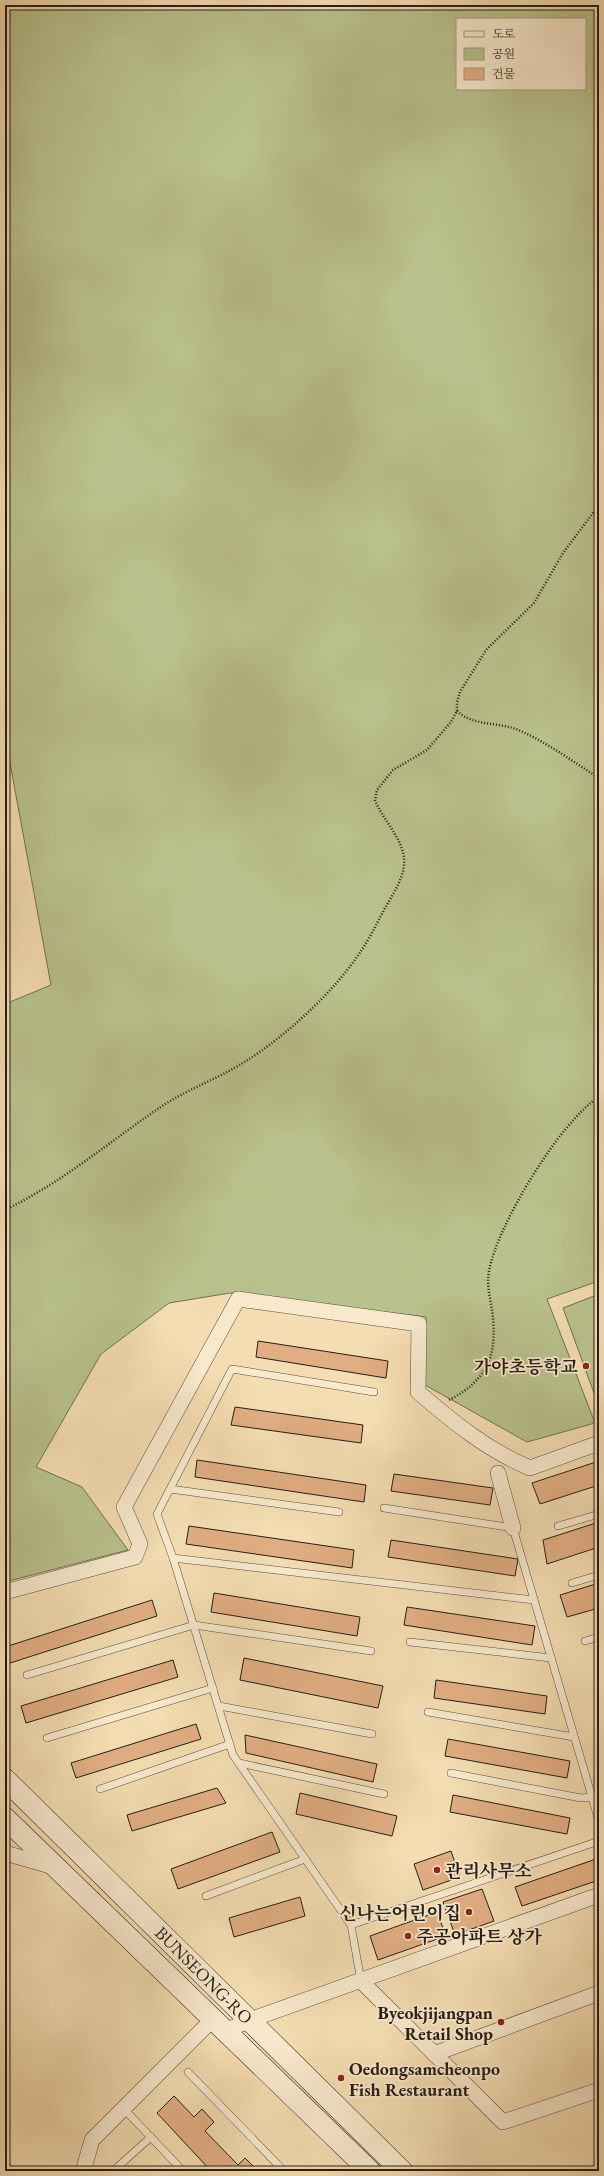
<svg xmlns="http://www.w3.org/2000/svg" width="604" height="2176" font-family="'EB Garamond','Noto Serif KR',serif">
<rect width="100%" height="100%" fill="#f4ddb2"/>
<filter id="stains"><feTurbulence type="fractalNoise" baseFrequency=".005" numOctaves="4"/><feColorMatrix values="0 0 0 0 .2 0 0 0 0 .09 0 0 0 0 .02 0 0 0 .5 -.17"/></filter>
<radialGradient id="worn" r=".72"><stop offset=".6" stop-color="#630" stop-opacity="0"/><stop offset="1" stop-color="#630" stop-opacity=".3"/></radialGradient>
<g fill="#b9c28e" stroke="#707052" fill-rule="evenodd">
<path d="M5 5H599V1281L547 1299 595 1423 527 1442 425 1385 426 1317 230 1293 169 1303 101 1354 36 1467 82 1487 128 1550 5 1582V1004L51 985 5 736ZM457 19H585V89H457Z"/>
<path d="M599 1294V1407L563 1308Z"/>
</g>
<g fill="#e1ae83" stroke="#281d17">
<path d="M258 1341 388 1361 386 1378 256 1357Z"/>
<path d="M235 1407 363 1425 361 1443 231 1425Z"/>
<path d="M197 1460 366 1485 364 1502 195 1477Z"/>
<path d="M599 1461V1485L540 1504 532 1483Z"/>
<path d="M394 1474 493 1488 490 1505 391 1491Z"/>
<path d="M599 1522V1547L547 1564 543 1540Z"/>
<path d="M189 1526 354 1550 352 1568 186 1544Z"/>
<path d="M391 1540 518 1559 515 1576 388 1557Z"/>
<path d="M599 1583V1608L567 1617 560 1595Z"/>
<path d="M214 1593 360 1617 357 1636 211 1612Z"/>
<path d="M152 1600 157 1616 7 1664 5 1647Z"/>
<path d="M407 1607 535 1626 532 1645 404 1625Z"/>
<path d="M244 1658 383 1686 378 1708 240 1680Z"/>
<path d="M173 1660 178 1677 26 1723 21 1706Z"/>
<path d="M599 1661V1680L594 1663Z"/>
<path d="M436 1680 547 1696 545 1714 434 1698Z"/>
<path d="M196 1724 201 1739 76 1778 71 1763Z"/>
<path d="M245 1735 377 1764 373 1782 246 1753Z"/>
<path d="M448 1739 570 1761 567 1778 445 1756Z"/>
<path d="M217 1788 226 1803 132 1831 127 1815Z"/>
<path d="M300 1793 397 1816 392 1836 296 1814Z"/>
<path d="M453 1795 570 1818 567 1834 450 1812Z"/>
<path d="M272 1832 280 1852 178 1889 171 1869Z"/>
<path d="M451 1851 460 1877 423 1890 414 1864Z"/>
<path d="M599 1858V1880L522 1906 515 1887Z"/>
<path d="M482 1889 494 1921 455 1935 443 1902Z"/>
<path d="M300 1897 305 1916 234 1937 229 1918Z"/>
<path d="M437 1912 446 1936 378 1960 370 1936Z"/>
<path d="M174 2096 194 2117 202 2109 214 2122 205 2131 238 2165 245 2158 258 2171H211L157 2113Z"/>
<path d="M11 2167 12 2171H5V2168Z"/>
</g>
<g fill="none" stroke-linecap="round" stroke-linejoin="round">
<defs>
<g id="lane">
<path d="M170 1489 339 1512"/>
<path d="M384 1508 513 1528 592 1797"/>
<path d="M558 1526 599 1514"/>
<path d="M173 1558 534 1600"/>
<path d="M572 1583 599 1575"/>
<path d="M585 1641 599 1637"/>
<path d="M410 1642 551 1658"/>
<path d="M27 1675 194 1625 371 1651"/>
<path d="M219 1706 372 1734"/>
<path d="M428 1712 574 1737"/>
<path d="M47 1738 213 1688"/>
<path d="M239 1763 384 1794"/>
<path d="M451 1773 581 1798 592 1797 599 1822"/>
<path d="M100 1789 230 1744"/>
<path d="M206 1896 305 1859"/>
<path d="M351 1925 233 1755 173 1558 157 1514 232 1369 374 1392"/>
<path d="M361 1981 351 1925 599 1841"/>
<path d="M188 2072 284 2171"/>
<path d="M123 2108 183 2171"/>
<path d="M113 2171 151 2137"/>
</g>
<g id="street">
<path d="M498 1473 513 1528"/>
<path d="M5 1592 135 1557 140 1544 124 1507 238 1299 419 1324 418 1392C453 1422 487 1450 530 1468L599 1443"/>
<path d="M5 1853 54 1867"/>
<path d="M361 1981 503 2122 599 2090"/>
<path d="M225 2031 250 2020 599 1895"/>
<path d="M434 2054 599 1993"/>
<path d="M85 2171 84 2168 92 2140 213 2019"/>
</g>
<g id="secondary">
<path d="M5 1779 402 2171"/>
<path d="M5 1818 370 2171"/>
</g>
</defs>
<use href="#lane" stroke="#5b4d3e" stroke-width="8"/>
<use href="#street" stroke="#5b4d3e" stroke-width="16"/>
<use href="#secondary" stroke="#281d17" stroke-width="22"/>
<g stroke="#281d17" stroke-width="2.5" stroke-dasharray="1 2" stroke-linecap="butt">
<path d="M457 711C473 726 496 722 516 729 545 741 572 761 599 778"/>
<path d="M5 1210C61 1183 108 1143 159 1108 187 1089 218 1079 246 1061 286 1036 335 991 361 951 370 938 377 923 385 908 392 896 402 881 404 866 407 842 383 821 375 800L377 790 393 770 427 750 451 722 457 711V702L460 692 486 650 534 603 563 553 599 505"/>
<path d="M449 1400C484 1382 497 1359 493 1319 492 1304 486 1287 489 1271 497 1226 560 1121 599 1097"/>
</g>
<use href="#lane" stroke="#f8e9cd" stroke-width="7"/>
<use href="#street" stroke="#f8e9cd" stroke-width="15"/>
<use href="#secondary" stroke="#f8e9cd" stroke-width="21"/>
</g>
<g fill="#8f2418" stroke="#f8e9cd" stroke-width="1.5">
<circle cx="586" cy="1366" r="4"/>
<circle cx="437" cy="1870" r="4"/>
<circle cx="469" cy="1912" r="4"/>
<circle cx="408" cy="1936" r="4"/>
<circle cx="501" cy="2022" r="4"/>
<circle cx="341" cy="2078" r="4"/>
</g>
<g text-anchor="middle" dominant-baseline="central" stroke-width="3.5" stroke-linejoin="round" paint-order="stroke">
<g font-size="18" font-weight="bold" fill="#281d17" stroke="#f8e9cd" text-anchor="end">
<text x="578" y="1366">가야초등학교</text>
<text x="445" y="1870" text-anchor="start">관리사무소</text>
<text x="461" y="1912">신나는어린이집</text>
<text x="416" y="1936" text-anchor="start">주공아파트 상가</text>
<text x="493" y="2012">Byeokjijangpan<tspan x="493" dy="21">Retail Shop</tspan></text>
<text x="349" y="2068" text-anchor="start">Oedongsamcheonpo<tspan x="349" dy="21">Fish Restaurant</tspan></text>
</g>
<g font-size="18" fill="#281d17" stroke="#f8e9cd">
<text transform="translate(204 1975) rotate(45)">BUNSEONG-RO</text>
</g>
</g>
<rect width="604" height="2176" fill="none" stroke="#f4ddb2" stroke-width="20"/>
<rect x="6" y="6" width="592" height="2164" fill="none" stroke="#281d17" stroke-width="2"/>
<rect x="10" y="10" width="584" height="2156" fill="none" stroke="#281d17"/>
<rect x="456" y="18" width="130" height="72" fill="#f8e9cd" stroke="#a59784"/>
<rect x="464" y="31" width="20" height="6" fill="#f8e9cd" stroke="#a59784"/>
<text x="492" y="38" font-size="12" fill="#281d17">도로</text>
<rect x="464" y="48" width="20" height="12" fill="#b9c28e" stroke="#a59784"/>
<text x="492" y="58" font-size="12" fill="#281d17">공원</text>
<rect x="464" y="68" width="20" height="12" fill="#e1ae83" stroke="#a59784"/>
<text x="492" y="78" font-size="12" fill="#281d17">건물</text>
<rect width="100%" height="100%" filter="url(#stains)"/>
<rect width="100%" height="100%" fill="url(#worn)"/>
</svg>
